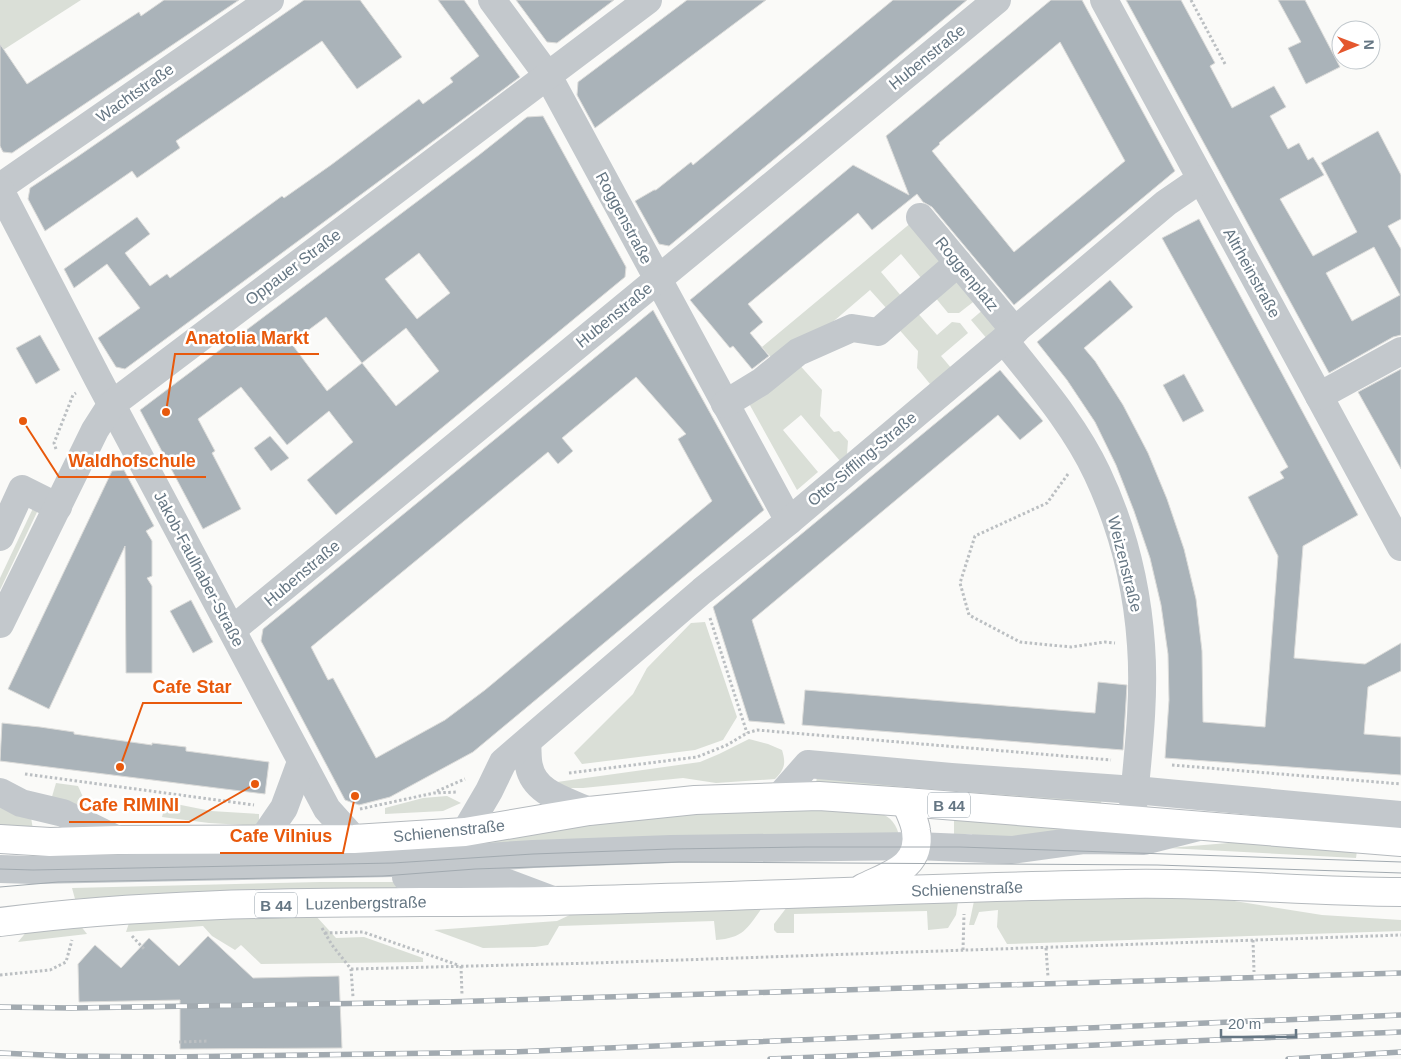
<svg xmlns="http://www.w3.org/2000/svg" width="1401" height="1059" font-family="Arial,sans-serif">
<rect width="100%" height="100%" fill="#fafaf8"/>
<g fill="#dadfd7">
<path d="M0 0H81L0 52Z"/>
<path d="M912 222 949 265 926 284 901 254 881 272 902 297 888 310 870 290 814 338 775 362 762 347Z"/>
<path d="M954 271 977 299 959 313H948L930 291Z"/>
<path d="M985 308 996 321V333L988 340 971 320Z"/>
<path d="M915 310 937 335 952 322 960 323 968 333 941 356 952 369 930 384 917 368 918 351 896 326Z"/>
<path d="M796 361 822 390 820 416 834 432 839 431 848 441 847 454 840 461 801 415 783 430 818 472 797 490 747 400Z"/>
<path d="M43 487 48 489 0 590V578Z"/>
<path d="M705 622 737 717 723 740 695 750 582 764 574 753 633 694 647 668 691 623Z"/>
<path d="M749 739 768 744 782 750C786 763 785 769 775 779L716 783 683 778 583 788H566L557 782 700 762 719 754Z"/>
<path d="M817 775 939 787 938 796 816 785Z"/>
<path d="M56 783 78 786 87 806 51 800Z"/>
<path d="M960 783 1102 795 1101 804 960 792Z"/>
<path d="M447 796 461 803 443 811 385 814V808L423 798Z"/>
<path d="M166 802 211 811 259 814V826L209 823 162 817Z"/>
<path d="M0 803 31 817 33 830 0 827Z"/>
<path d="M843 808C870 812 895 807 900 840L342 851 700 813Z"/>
<path d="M954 817 1086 828 972 843V834H954Z"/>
<path d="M1240 842 1357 851 1356 858 1168 848Z"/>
<path d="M320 882H412V890L171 893 75 899 72 888Z"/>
<path d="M1153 897 1222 899 1322 915 1401 920V931L1007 944 997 927 998 910 979 912 974 925H969L974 901Z"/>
<path d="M958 902 956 915 948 928 928 930 927 911 794 914V933H777L774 930V924L787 907Z"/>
<path d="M762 908C747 929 743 938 716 940L714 921 559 926 548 945 535 947 483 948 434 930 557 921 574 913Z"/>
<path d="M316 916 336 938 364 937 423 958V962L261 964 241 945 235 950 212 936 203 926 126 932 130 920Z"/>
<path d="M80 925 87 934 18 942 28 930Z"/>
</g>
<g fill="#aab3b9" stroke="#dcdcda" fill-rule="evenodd">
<path d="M164 0H239L12 153 3 152 0 146V44L27 84 139 12 141 16Z"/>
<path d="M304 0H360L402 57 357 89 322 41 176 141 180 148 137 178 132 171 45 231 28 199 30 188 77 157Z"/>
<path d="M438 0H464L520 77 125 369 116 367 98 338 140 308 107 264 74 288 64 269 137 217 150 234 125 253 150 286 167 274 170 278 282 196 284 198 331 165 419 99 423 104 453 82 450 78 479 56Z"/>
<path d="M516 0H614L557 43 547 42Z"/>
<path d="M687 0H766L595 128 577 95 578 82Z"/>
<path d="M893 0H967L669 246 659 244 635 201 654 190H656L691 162 693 165Z"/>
<path d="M1051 0H1082L1175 171 1014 305 932 207 923 202 917 194 872 230 858 213 748 304 763 322 750 333 769 356 752 369 733 346 730 348 690 300 853 165 909 195 886 136ZM1060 42 1125 161 1014 252 932 151 940 144 939 143Z"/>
<path d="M1126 0H1181L1215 63 1210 66 1232 108 1274 86 1286 107 1270 116 1288 149 1299 143 1308 160 1313 157 1324 175 1280 199 1313 256 1357 232 1321 163 1378 131 1401 175V219L1388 226 1401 249V335L1393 337 1329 373ZM1374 247 1400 295 1352 321 1326 273Z"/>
<path d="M1278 0H1305L1340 67 1306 84 1288 48 1301 42Z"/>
<path d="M543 116 626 267 625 277 336 515 307 480 353 442 329 411 287 445 241 387 198 419 215 451 212 453 241 509 203 529 140 410 479 155 527 117ZM419 253 450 293 417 319 385 279ZM326 317 362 363 327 391 291 343ZM406 328 439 371 396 406 362 363Z"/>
<path d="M1199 219 1358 515 1303 546 1294 658 1365 664 1401 643V671L1368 687 1364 734 1401 737V775L1165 758 1169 700 1168 654 1161 605 1150 558 1134 511 1116 465 1095 422 1067 380 1037 342 1110 280 1133 307 1084 348 1095 361 1123 405 1148 453 1167 499 1184 549 1196 599 1202 651 1203 722 1265 727 1278 556 1248 497 1284 478 1280 472 1288 467 1162 238Z"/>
<path d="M653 310 764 510 473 752 390 797 359 805 345 800 261 641 263 629ZM636 377 686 434 678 439 712 501 485 690 445 720 376 758 333 678 328 680 311 647 548 452 558 464 573 451 562 438Z"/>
<path d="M40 335 60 370 36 384 16 348Z"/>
<path d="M1401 369V469L1358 392Z"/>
<path d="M1000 370 1043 421 1020 440 998 415 752 620 785 724 749 721 713 607Z"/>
<path d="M1184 374 1204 411 1183 422 1163 385Z"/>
<path d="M270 436 289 458 271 471 254 448Z"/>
<path d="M124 470 154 526 146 531 152 541V576L147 578 152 586V673H126L125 546 49 709 8 689 112 471Z"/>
<path d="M191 600 213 642 193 653 170 611Z"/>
<path d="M1098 682 1127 685 1123 750 802 725 805 690 1095 713Z"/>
<path d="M2 723 40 727 74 732V734L152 745V743L186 747V751L269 762 265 794 0 761Z"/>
<path d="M208 936 253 978 339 976 342 1048 180 1049V1000L79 1002 78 964 95 945 121 968 149 938 179 966Z"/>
</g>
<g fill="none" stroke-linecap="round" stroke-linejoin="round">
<defs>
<g id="major">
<path d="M0 839 50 842 118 840 354 839 465 832 589 811 695 800 819 796 906 802 1401 842"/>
<path d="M863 888C889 875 922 867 916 831 915 821 909 811 906 802"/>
<path d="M0 922C181 898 366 904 549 901 741 897 934 887 1126 884 1218 882 1309 892 1401 892"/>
</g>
</defs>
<use href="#major" stroke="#b5babe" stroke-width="30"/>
<g stroke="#bbbfc2" stroke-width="3" stroke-dasharray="2.5 2.5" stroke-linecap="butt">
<path d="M1191 0 1225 64"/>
<path d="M56 449 54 443 73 395 76 393"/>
<path d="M1068 474 1047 503 975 536 960 583 969 615 1020 642 1071 647 1105 642 1115 643"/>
<path d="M710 618 747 733"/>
<path d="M1172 765 1401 784"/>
<path d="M569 773 697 757 727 745 747 733 757 730 1111 760"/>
<path d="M25 774 254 805"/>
<path d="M437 791 465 779"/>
<path d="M360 809 434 793 457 792"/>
<path d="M322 928 332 945 351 969 353 997"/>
<path d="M325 933 363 932 458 965"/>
<path d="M132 936 145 950"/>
<path d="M1253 940 1254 972"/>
<path d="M1046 948 1048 977"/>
<path d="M963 950 964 914"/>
<path d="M461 966 462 995"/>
<path d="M351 969 594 963 1401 935"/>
<path d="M0 975 50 970 66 962 72 940"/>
<path d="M179 1042 209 1041"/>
</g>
<g stroke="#c3c8cc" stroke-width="28">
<path d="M492 0 548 76 789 521"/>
<path d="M1104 0 1401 547"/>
<path d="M0 187 270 0"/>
<path d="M0 190 98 379 327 809 354 839"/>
<path d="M920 217 1015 331"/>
<path d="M1004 340C1037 382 1074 424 1097 473 1122 526 1137 586 1141 645 1145 698 1138 754 1133 807"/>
<path d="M1319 396 1401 351"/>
<path d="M725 404 761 382 798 352 852 328 878 332 958 263"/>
<path d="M0 537 22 489 58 507"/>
<path d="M0 624 95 430 111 405 648 0"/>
<path d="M232 630 997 0"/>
<path d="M527 743C528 750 527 759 529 766 534 794 568 801 589 811"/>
<path d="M0 792 21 803 63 813 118 840"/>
<path d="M779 797 808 764 951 777 1135 790 1401 815"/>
<path d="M465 832 489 791 503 762 702 591 789 521 1166 203 1201 179"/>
<path d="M262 840 284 808 301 762"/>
<path d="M0 869 33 870 393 863 533 854 671 849 916 846 1012 850 1085 840 1144 841 1199 827"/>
<path d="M406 877 502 881 553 900"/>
</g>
<use href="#major" stroke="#fff" stroke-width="28"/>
<g stroke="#a2aab0" stroke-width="1">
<path d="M0 869 33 870 393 863 533 854 671 849 806 847H960L1401 862"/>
<path d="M0 887 58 882 383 876 475 869 679 862 1157 865 1401 873"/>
</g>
<defs>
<g id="rail">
<path d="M0 1007 71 1008 445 1002 1401 973"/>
<path d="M0 1053 66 1056 169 1057 512 1052 1401 1015"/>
<path d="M770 1059 1401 1032"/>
<path d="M1288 1059 1401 1052"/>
</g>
</defs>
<use href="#rail" stroke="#a2aab0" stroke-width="5.5"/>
<use href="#rail" stroke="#fff" stroke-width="4" stroke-dasharray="11" stroke-linecap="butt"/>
</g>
<g text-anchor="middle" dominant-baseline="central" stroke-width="5" stroke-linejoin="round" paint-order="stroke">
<g fill="#fff" stroke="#939fa8" stroke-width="1">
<rect x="928" y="792.5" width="42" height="25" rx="4"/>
<rect x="255" y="892.5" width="42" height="25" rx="4"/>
</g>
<g font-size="15" font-weight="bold" fill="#657683">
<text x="949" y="805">B 44</text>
<text x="276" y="905">B 44</text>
</g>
<g font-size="16" fill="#657683" stroke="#fff">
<text transform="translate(927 57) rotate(-39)">Hubenstraße</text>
<text transform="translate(135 93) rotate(-35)">Wachtstraße</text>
<text transform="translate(624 218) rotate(62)">Roggenstraße</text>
<text transform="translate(293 267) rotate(-37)">Oppauer Straße</text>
<text transform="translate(1252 273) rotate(61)">Altrheinstraße</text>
<text transform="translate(967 274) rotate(51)">Roggenplatz</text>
<text transform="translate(614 315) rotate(-39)">Hubenstraße</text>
<text transform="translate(862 459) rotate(-40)">Otto-Siffling-Straße</text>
<text transform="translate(1125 564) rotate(76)">Weizenstraße</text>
<text transform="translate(199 569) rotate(62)">Jakob-Faulhaber-Straße</text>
<text transform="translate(302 573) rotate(-40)">Hubenstraße</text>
<text transform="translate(449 831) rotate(-6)">Schienenstraße</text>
<text transform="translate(967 889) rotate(-2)">Schienenstraße</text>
<text transform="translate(366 903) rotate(-1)">Luzenbergstraße</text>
</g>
</g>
<path fill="none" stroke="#e8590c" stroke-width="2" d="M166 412L175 354H319M23 421L59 477H206M120 767L143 703H242M255 784L189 822H69M355 796L343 853H220"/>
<g fill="#e8590c" stroke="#fff" stroke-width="2">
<circle cx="166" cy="412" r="5"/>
<circle cx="23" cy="421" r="5"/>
<circle cx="120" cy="767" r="5"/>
<circle cx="255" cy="784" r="5"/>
<circle cx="355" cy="796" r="5"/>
</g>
<g font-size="18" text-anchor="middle" font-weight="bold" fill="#e8590c" stroke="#fff" stroke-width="5" stroke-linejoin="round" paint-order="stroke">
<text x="247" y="344">Anatolia Markt</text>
<text x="132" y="467">Waldhofschule</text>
<text x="192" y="693">Cafe Star</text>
<text x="129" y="811">Cafe RIMINI</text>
<text x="281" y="842">Cafe Vilnius</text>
</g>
<g transform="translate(1356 45) rotate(89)"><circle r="24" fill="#ffffff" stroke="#c1c8cd"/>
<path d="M0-4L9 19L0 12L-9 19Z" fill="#e4572e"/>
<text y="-8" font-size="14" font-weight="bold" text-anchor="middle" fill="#657683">N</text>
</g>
<path d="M1221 1029v8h75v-8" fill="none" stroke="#657683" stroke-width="2.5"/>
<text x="1228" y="1029" font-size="15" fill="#657683" stroke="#ffffff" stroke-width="4" paint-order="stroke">20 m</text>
</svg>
